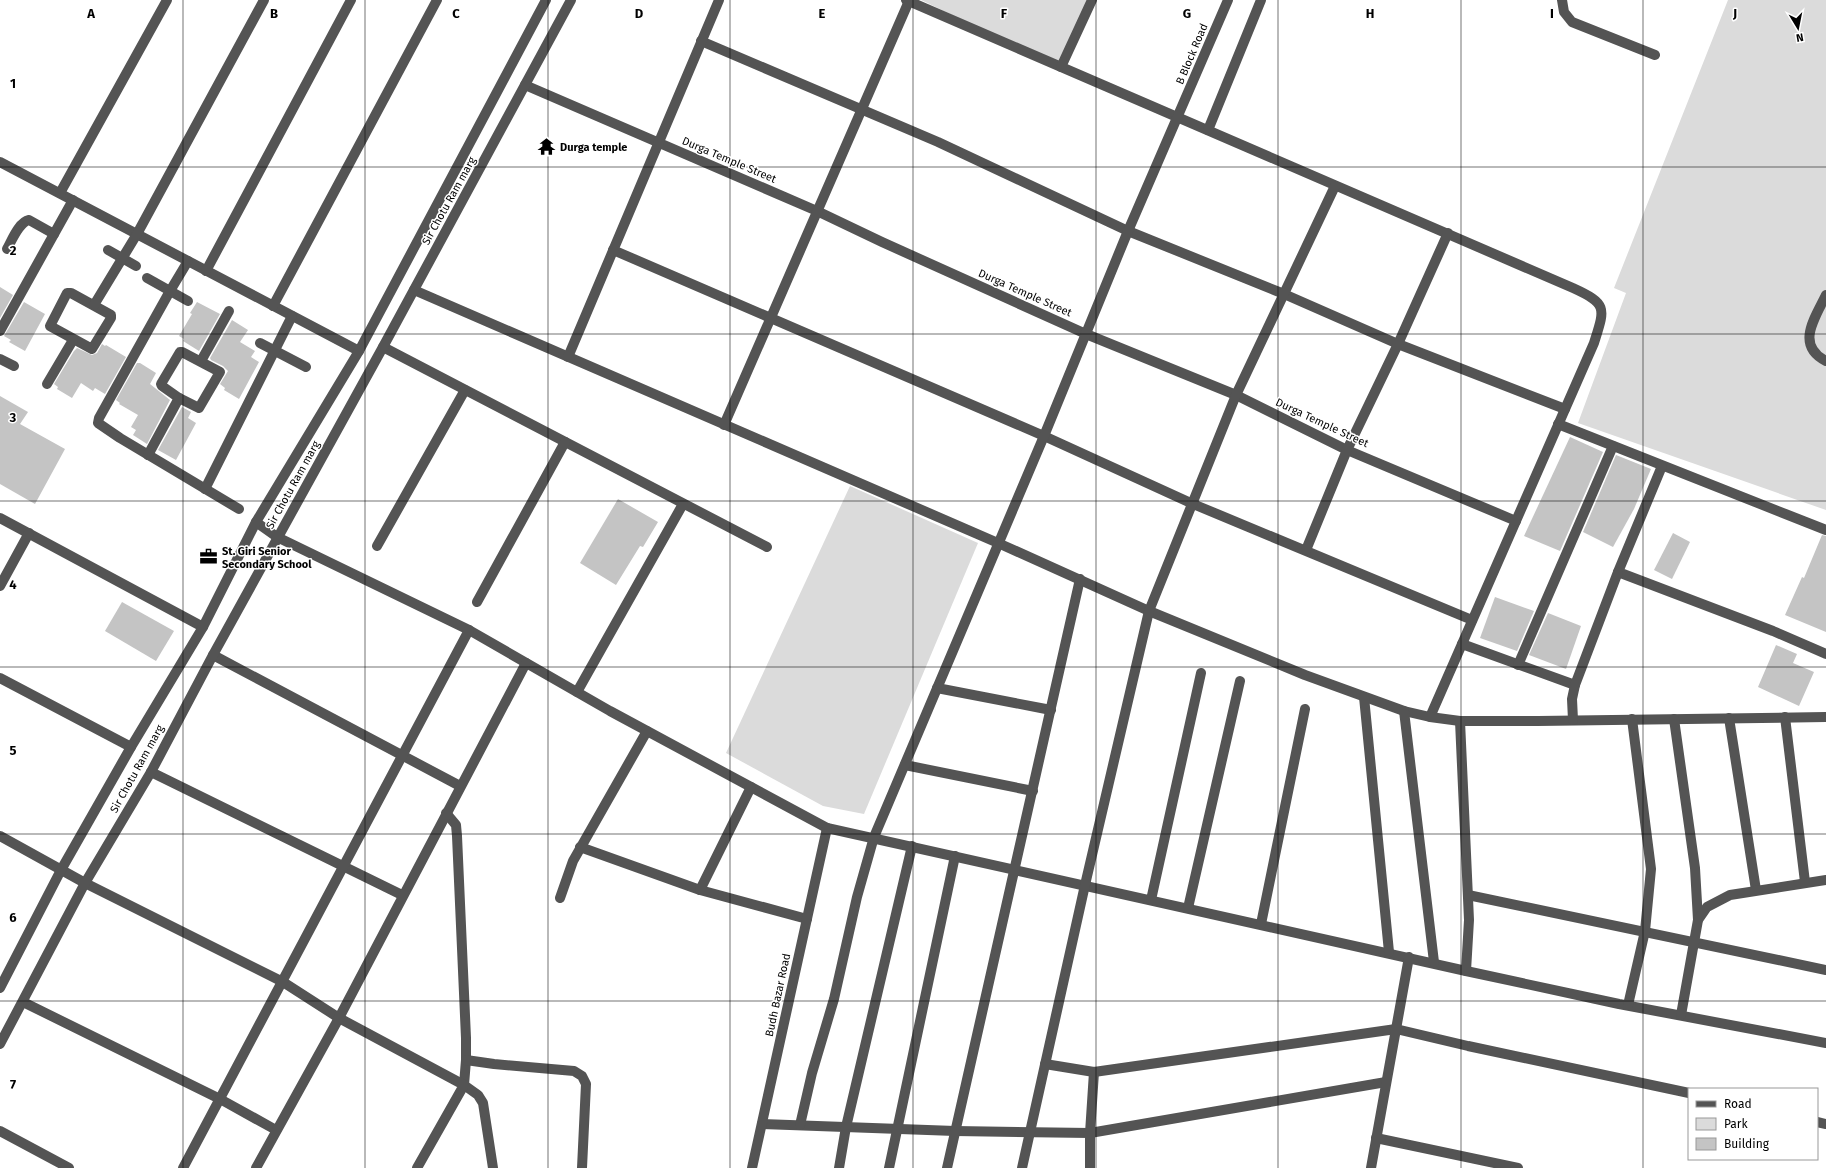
<svg xmlns="http://www.w3.org/2000/svg" width="1826" height="1168" font-family="'Fira Sans',sans-serif">
<rect width="100%" height="100%" fill="#fff"/>
<g fill="#dbdbdb">
<path d="M921 0H1092L1061 67Z"/>
<path d="M1728 0H1826V510L1578 423 1626 293 1614 288Z"/>
<path d="M850 486 978 543 864 814 823 806 726 753Z"/>
</g>
<g fill="#c4c4c4">
<path d="M0 287 13 295 0 318Z"/>
<path d="M24 302 45 314 25 351 9 342 11 340 4 336Z"/>
<path d="M197 302 220 314 199 351 183 341 184 339 179 336 192 314 190 313Z"/>
<path d="M232 320 248 330 240 342 255 351 251 357 259 362 239 399 224 390 225 388 220 384 228 371 223 366 211 360 210 358Z"/>
<path d="M102 344 105 346 106 345 126 357 105 394 95 388 93 391 81 383 72 398 57 389 58 387 54 384 74 351 77 348 92 355 97 353Z"/>
<path d="M137 363H140L156 373 150 384 170 400 147 444 133 435 136 430 131 427 138 415 119 404 120 403 116 400Z"/>
<path d="M0 396 28 412 20 424 65 449 35 504 0 484Z"/>
<path d="M182 407 191 412 188 418 196 423 176 460 158 450Z"/>
<path d="M1570 437 1603 452 1560 551 1524 536Z"/>
<path d="M1616 455 1651 469 1634 509 1613 547 1583 532Z"/>
<path d="M618 499 658 522 643 547 640 546 616 585 580 563Z"/>
<path d="M1673 533 1690 542 1672 579 1654 570Z"/>
<path d="M1822 535 1826 536V632L1785 615 1802 577 1804 578Z"/>
<path d="M1495 597 1534 611 1517 651 1480 638Z"/>
<path d="M122 602 174 631 156 661 105 631Z"/>
<path d="M1548 613 1581 626 1566 669 1529 655Z"/>
<path d="M1776 645 1797 654 1793 663 1814 672 1799 706 1758 687Z"/>
</g>
<g fill="none" stroke-linecap="round" stroke-linejoin="round">
<g stroke="#545454" stroke-width="10">
<path d="M906 0 1573 288C1608 304 1605 308 1594 343L1430 717"/>
<path d="M1562 0 1564 12 1572 22 1655 55"/>
<path d="M701 41 938 142 1128 231 1284 294 1398 344 1565 409"/>
<path d="M1061 67 1092 0"/>
<path d="M525 85 817 211 882 242 1086 334 1236 395 1347 450 1516 521"/>
<path d="M1208 130 1261 0"/>
<path d="M0 162 359 351"/>
<path d="M60 193 167 0"/>
<path d="M7 249C12 240 19 222 29 220L54 234"/>
<path d="M108 250 136 266"/>
<path d="M613 250 1044 436 1193 504 1472 620"/>
<path d="M188 261 170 291 99 418 98 423 120 438 239 509"/>
<path d="M206 271 351 0"/>
<path d="M147 278 188 301"/>
<path d="M414 290 998 543 1149 611 1305 675 1404 711 1430 717 1460 721H1538L1826 717"/>
<path d="M67 293H71L111 315V318L92 349 50 326Z"/>
<path d="M1826 295C1815 318 1795 345 1826 361"/>
<path d="M94 305 137 234 264 0"/>
<path d="M273 306 437 0"/>
<path d="M0 331 73 200"/>
<path d="M260 343 306 367"/>
<path d="M383 347 767 547"/>
<path d="M180 352H182L220 372 199 408 179 398 162 386 161 384Z"/>
<path d="M568 357 719 0"/>
<path d="M0 359 14 366"/>
<path d="M201 361 229 311"/>
<path d="M47 384 73 340"/>
<path d="M1558 424 1826 530"/>
<path d="M724 425 909 1"/>
<path d="M148 455 179 398"/>
<path d="M1662 466 1618 572 1773 631 1826 654"/>
<path d="M205 489 292 316"/>
<path d="M0 518 203 627"/>
<path d="M256 522 277 537 469 630 610 711 827 828 1466 971 1619 1004 1826 1043"/>
<path d="M377 546 465 390"/>
<path d="M1306 550 1347 450 1398 344 1448 233"/>
<path d="M0 586 29 533"/>
<path d="M477 602 565 442"/>
<path d="M1462 644 1575 685"/>
<path d="M213 655 460 786"/>
<path d="M1518 665 1613 446"/>
<path d="M0 678 131 747"/>
<path d="M937 688 1051 710"/>
<path d="M577 692 683 504"/>
<path d="M1364 697 1389 952"/>
<path d="M1404 711 1434 962"/>
<path d="M1785 717 1805 882"/>
<path d="M1729 718 1756 890"/>
<path d="M1674 719 1695 868 1698 920"/>
<path d="M1573 720 1572 699 1575 685 1618 572"/>
<path d="M1460 721 1469 920 1466 971"/>
<path d="M905 765 1033 791"/>
<path d="M151 772 402 895"/>
<path d="M446 813 456 825 457 836 466 1038V1060L464 1085 478 1095 483 1103 493 1168"/>
<path d="M0 836 85 883 283 982 339 1018 464 1085 417 1168"/>
<path d="M580 847 700 890 807 919"/>
<path d="M700 890 751 787"/>
<path d="M1468 895 1826 970"/>
<path d="M560 898 573 861 647 731"/>
<path d="M1151 900 1201 673"/>
<path d="M1188 908 1240 681"/>
<path d="M1261 924 1305 709"/>
<path d="M0 988 61 870 131 747 203 627 256 522 359 351 546 0"/>
<path d="M23 1002 220 1099 276 1130"/>
<path d="M1628 1005 1645 931 1651 869 1632 719"/>
<path d="M1681 1015 1698 920 1707 907 1730 895 1826 880"/>
<path d="M0 1044 85 883 151 772 213 655 383 347 571 0"/>
<path d="M466 1060 494 1064 574 1071 582 1076 586 1084 582 1168"/>
<path d="M1045 1064 1094 1072 1396 1029 1468 1046 1689 1093"/>
<path d="M1817 1122 1826 1124"/>
<path d="M762 1124 955 1131 1090 1133 1386 1082"/>
<path d="M800 1125 812 1073 834 999 857 897 874 837 1044 436 1128 231 1228 0"/>
<path d="M0 1131 69 1168"/>
<path d="M1376 1138 1518 1168"/>
<path d="M183 1168 469 630"/>
<path d="M256 1168 339 1018 526 663"/>
<path d="M752 1168 827 828"/>
<path d="M839 1168 846 1127 912 846"/>
<path d="M889 1168 955 856"/>
<path d="M947 1168 1080 579"/>
<path d="M1022 1168 1085 885 1149 611 1236 395 1335 186"/>
<path d="M1090 1168V1133L1094 1072"/>
<path d="M1371 1168 1409 957"/>
</g>
</g>
<path fill="none" stroke="#000" stroke-width="1" stroke-opacity="0.55" d="M183 0V1168M365 0V1168M548 0V1168M730 0V1168M913 0V1168M1096 0V1168M1278 0V1168M1461 0V1168M1643 0V1168M0 167H1826M0 334H1826M0 501H1826M0 667H1826M0 834H1826M0 1001H1826"/>
<defs>
<symbol id="temple-bare" viewBox="-9 -9 18 18"><path d="M0-6L5-2H3V0L6.5 2.5H4V6H1.5V3h-3V6H-4V2.5H-6.5L-3 0V-2H-5Z" fill="#000" stroke="#fff" stroke-width="2.5" paint-order="stroke"/></symbol>
<symbol id="office-bare" viewBox="-9 -9 18 18"><path d="M-6-3h4V-5.5h4V-3h4V5H-6ZM-1-4.5V-3h2v-1.5ZM-6 0V1H6V0Z" fill="#000" stroke="#fff" stroke-width="2.5" paint-order="stroke"/></symbol>
</defs>
<g fill-rule="evenodd">
<use href="#temple-bare" x="534" y="134" width="25" height="25"/>
<use href="#office-bare" x="196" y="544" width="25" height="25"/>
</g>
<g text-anchor="middle" dominant-baseline="central" stroke-width="3" stroke-linejoin="round" paint-order="stroke">
<g font-size="11" fill="#000" stroke="#fff">
<text transform="translate(1192 54) rotate(-67)">B Block Road</text>
<text transform="translate(729 160) rotate(23)">Durga Temple Street</text>
<text transform="translate(449 201) rotate(-61)">Sir Chotu Ram marg</text>
<text transform="translate(1025 293) rotate(24)">Durga Temple Street</text>
<text transform="translate(1322 423) rotate(25)">Durga Temple Street</text>
<text transform="translate(293 485) rotate(-61)">Sir Chotu Ram marg</text>
<text transform="translate(137 769) rotate(-61)">Sir Chotu Ram marg</text>
<text transform="translate(778 995) rotate(-78)">Budh Bazar Road</text>
</g>
<g font-size="11" font-weight="bold" fill="#000" stroke="#fff" text-anchor="start">
<text x="560" y="147">Durga temple</text>
<text x="222" y="551">St. Giri Senior<tspan x="222" dy="13">Secondary School</tspan></text>
</g>
</g>
<g font-size="13" text-anchor="middle" font-weight="bold" fill="#000" stroke="#fff" stroke-width="3" stroke-linejoin="round" paint-order="stroke">
<text x="91" y="18">A</text>
<text x="274" y="18">B</text>
<text x="456" y="18">C</text>
<text x="639" y="18">D</text>
<text x="822" y="18">E</text>
<text x="1004" y="18">F</text>
<text x="1187" y="18">G</text>
<text x="1370" y="18">H</text>
<text x="1552" y="18">I</text>
<text x="1735" y="18">J</text>
<text x="13" y="88">1</text>
<text x="13" y="255">2</text>
<text x="13" y="422">3</text>
<text x="13" y="589">4</text>
<text x="13" y="755">5</text>
<text x="13" y="922">6</text>
<text x="13" y="1089">7</text>
</g>
<rect x="1688" y="1088" width="130" height="72" fill="#ffffff" stroke="#999999"/>
<rect x="1696" y="1101" width="20" height="6" fill="#545454" stroke="#999999"/>
<text x="1724" y="1108" font-size="12" fill="#000000">Road</text>
<rect x="1696" y="1118" width="20" height="12" fill="#dbdbdb" stroke="#999999"/>
<text x="1724" y="1128" font-size="12" fill="#000000">Park</text>
<rect x="1696" y="1138" width="20" height="12" fill="#c4c4c4" stroke="#999999"/>
<text x="1724" y="1148" font-size="12" fill="#000000">Building</text>
<g transform="translate(1798 28) rotate(170)" stroke="#ffffff" stroke-width="3" paint-order="stroke">
<path d="M0-3L7 15L0 10L-7 15Z" fill="#000000"/>
<text y="-6" font-size="11" font-weight="bold" text-anchor="middle" fill="#000000">N</text>
</g>
</svg>
